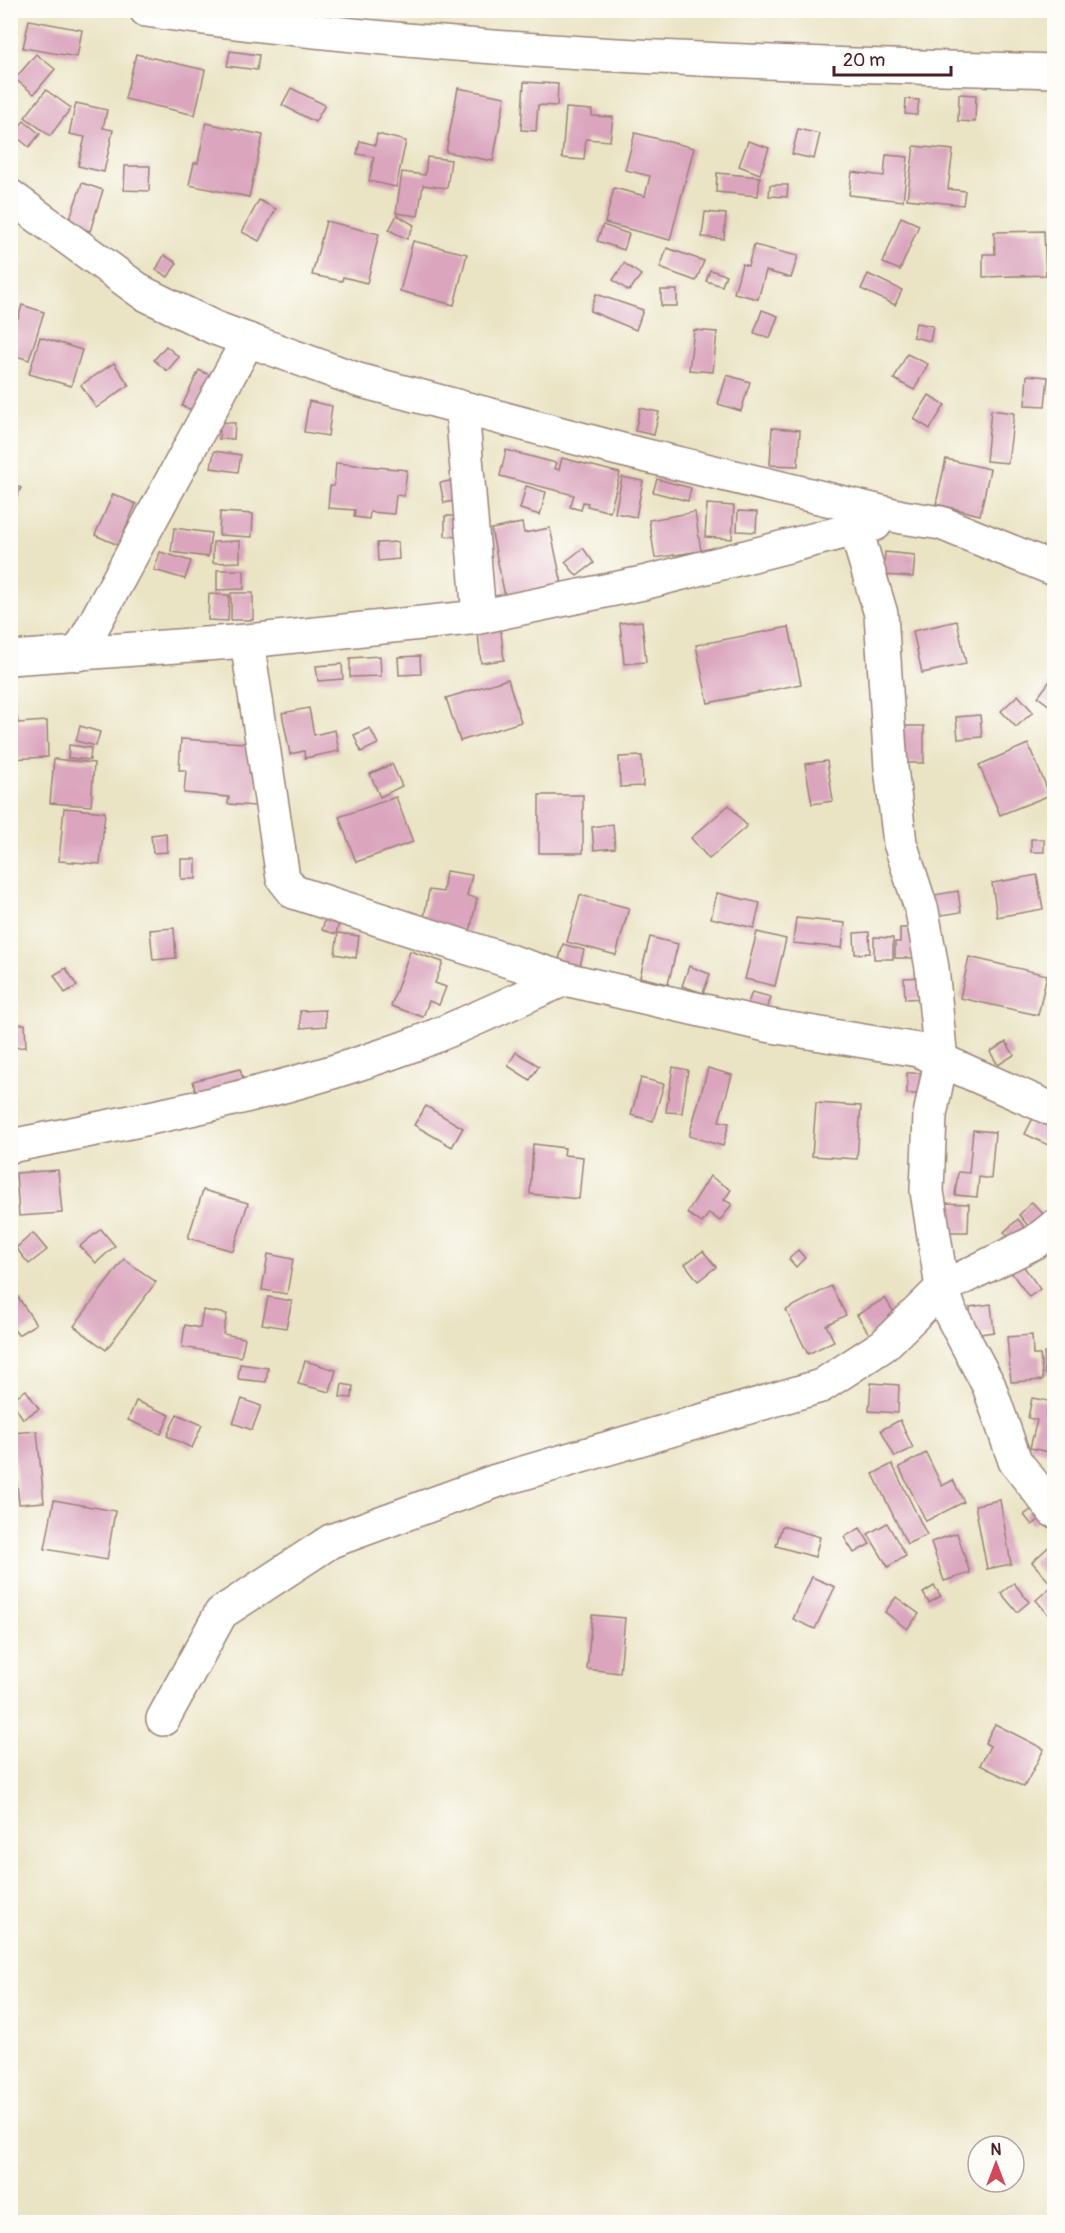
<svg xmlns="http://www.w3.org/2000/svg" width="1065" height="2233" font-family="Pangolin,sans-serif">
<rect width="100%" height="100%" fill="#fdfcf7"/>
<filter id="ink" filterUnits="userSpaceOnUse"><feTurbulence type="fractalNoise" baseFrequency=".0167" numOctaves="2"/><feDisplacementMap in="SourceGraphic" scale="12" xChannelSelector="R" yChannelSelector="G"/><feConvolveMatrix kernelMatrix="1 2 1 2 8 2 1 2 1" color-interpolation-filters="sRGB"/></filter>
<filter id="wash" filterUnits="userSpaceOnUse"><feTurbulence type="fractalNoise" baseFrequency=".008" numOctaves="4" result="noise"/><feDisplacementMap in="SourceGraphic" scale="24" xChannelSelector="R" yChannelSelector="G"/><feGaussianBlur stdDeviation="1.35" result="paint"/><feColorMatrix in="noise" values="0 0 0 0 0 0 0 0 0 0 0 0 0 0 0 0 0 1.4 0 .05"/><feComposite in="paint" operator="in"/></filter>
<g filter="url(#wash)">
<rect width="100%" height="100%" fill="#eae4c5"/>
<g id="blocks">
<g fill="#daa5bd">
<path d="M29 20 82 30 77 57 23 48Z"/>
<path d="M230 51 259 55 257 70 227 66Z"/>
<path d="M36 54 55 69 34 94 15 79Z"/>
<path d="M136 54 205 70 195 115 125 99Z"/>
<path d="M524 82 558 84 557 106 538 105 536 131 521 130Z"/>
<path d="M291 88 325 105 315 122 282 105Z"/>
<path d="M458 88 505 97 493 161 446 152Z"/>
<path d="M46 90 71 108 50 136 25 117Z"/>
<path d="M959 94 976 95 975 122 958 121Z"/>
<path d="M906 99 919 100 917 115 905 114Z"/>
<path d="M76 103 107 110 103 128 113 130 104 172 78 166 85 137 69 134Z"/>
<path d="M566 108 592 110V116L613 117 610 141 586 139 584 160 562 158Z"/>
<path d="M24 121 40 134 29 147 13 134Z"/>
<path d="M206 123 263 135 249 197 189 185 194 163H198Z"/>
<path d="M798 129 820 134 814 159 792 154Z"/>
<path d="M635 133 694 148 670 240 605 223 614 188 645 196 650 176 625 170Z"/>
<path d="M377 134 406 141 396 187 369 181 374 157 357 154 360 141 375 145Z"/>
<path d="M748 141 769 148 760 174 739 166Z"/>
<path d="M914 146 953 150 948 189 965 191 963 205 907 199Z"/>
<path d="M886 155 908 157 903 201 849 195 852 172 884 176Z"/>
<path d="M427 157 451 160 447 188 423 185 418 216 396 213 402 172 425 175Z"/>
<path d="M125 166H150L149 191 124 190Z"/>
<path d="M717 173 760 177 758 196 716 192Z"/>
<path d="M82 183 103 190 90 231 68 224Z"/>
<path d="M770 185H788L787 197 769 196Z"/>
<path d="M259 200 276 209 259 241 242 232Z"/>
<path d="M705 212 726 214 724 239 702 237Z"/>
<path d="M397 215 414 225 407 239 389 230Z"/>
<path d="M901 217 919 225 900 270 883 263Z"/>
<path d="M326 221 379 234 367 283 343 277 342 281 312 275Z"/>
<path d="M603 225 629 234 624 250 597 241Z"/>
<path d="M1044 231 1046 275 983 277V254H995L994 232Z"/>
<path d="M413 241 467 254 454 305 400 291Z"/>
<path d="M754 245 798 256 791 278 766 271 758 299 734 293 742 264 748 266Z"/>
<path d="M667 248 704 261 696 281 660 268Z"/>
<path d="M164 255 177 263 168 277 156 270Z"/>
<path d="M624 263 641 275 629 291 613 280Z"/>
<path d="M710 270 726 275 722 286 706 281Z"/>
<path d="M868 274 902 290 895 305 861 289Z"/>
<rect x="661" y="290" width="16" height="16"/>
<path d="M596 294 643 310 636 330 590 311Z"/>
<path d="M22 305 44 312 29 360 10 354V308L17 310 15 317 18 318Z"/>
<path d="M762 310 778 316 770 338 754 333Z"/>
<path d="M916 323 933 326 930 341 913 337Z"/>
<path d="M694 330 717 332 713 372 689 370Z"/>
<path d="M40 337 82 350 71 386 29 374Z"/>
<path d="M166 346 179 357 167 371 154 360Z"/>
<path d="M907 354 928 364 914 390 894 379Z"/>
<path d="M114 363 129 385 96 408 81 385Z"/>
<path d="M199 370 218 379 201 414 182 406Z"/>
<path d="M727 375 750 382 741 411 718 404Z"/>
<path d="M1027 375 1048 377 1045 406 1025 405Z"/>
<path d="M929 395 945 405 930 429 914 419Z"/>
<path d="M309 401 332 406 328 436 304 432Z"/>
<path d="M640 408 659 412 654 435 635 431Z"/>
<path d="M991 410 1014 413 1008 463 986 461Z"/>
<path d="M220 422 235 423 234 439H219Z"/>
<path d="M772 428 800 430 798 466 770 465Z"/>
<path d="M506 450 556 463 554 468 559 470 562 458 620 473 610 512 587 506 588 503 583 502 581 510 570 507 574 495 500 476Z"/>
<path d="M214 451 241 455 238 472 211 468Z"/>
<path d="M946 459 990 469 980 515 936 504Z"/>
<path d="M336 463 407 470 404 496 396 495 394 514 370 512 369 519 354 517 355 510 328 508 330 486H334Z"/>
<path d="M622 477 643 481 636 517 615 513Z"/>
<path d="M459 479 463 499 444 503 440 483Z"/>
<path d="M657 479 691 488 688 501 653 492Z"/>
<path d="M10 484 21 488 10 512Z"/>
<path d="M526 486 546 492 540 515 520 509Z"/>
<path d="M113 494 136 504 118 545 95 535Z"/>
<path d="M707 504 734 506 732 539 705 537Z"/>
<path d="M738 511 757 512 756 532 737 531Z"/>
<path d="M220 512 253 514 252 537 219 535Z"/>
<path d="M695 512 701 551 655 558 649 520Z"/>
<path d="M445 516H459L458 537 445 536Z"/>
<path d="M522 523 524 533 550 528 562 584 505 596 491 529Z"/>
<path d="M174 528 211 533 208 557 171 552Z"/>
<path d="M240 541V562L213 563V542Z"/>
<path d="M398 542 399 559 378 561 377 543Z"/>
<path d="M583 548 594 563 577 576 565 562Z"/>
<path d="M160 552 191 561 185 579 154 570Z"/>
<path d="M885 552 915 555 913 577 883 575Z"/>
<path d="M217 570H244V589L217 590Z"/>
<rect x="231" y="593" width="22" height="27"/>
<path d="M209 594 229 595 228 621 208 620Z"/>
<path d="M642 621 646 662 624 664 620 623Z"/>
<path d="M957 621 966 664 922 673 913 631Z"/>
<path d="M500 622 504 660 481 663 477 624Z"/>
<path d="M789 627 801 684 708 703 696 645Z"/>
<path d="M380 656 381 676 350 677V658Z"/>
<path d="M420 656 421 674 399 675 398 657Z"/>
<path d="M342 664 343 679 318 681 316 666Z"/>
<path d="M508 679 521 722 460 741 446 698Z"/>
<path d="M1049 682 1054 686V709L1038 697Z"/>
<path d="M1018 695 1033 712 1016 727 1001 711Z"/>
<path d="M309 708 314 735 335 730 339 751 305 758 304 751 290 754 282 713Z"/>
<path d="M16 710 18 723 47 721 48 757 10 759V711Z"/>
<path d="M980 715 982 737 958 739 956 717Z"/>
<path d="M80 726 100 732 96 746 76 741Z"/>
<rect x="900" y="726" width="24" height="37"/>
<path d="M370 728 378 744 361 752 354 735Z"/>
<path d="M181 739 261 744 255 806 228 804 229 797 184 793 186 770H179Z"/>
<path d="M1028 744 1050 795 1000 815 979 765Z"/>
<path d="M69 745 91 748 90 760 68 758Z"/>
<path d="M642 756 643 786 620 787 619 757Z"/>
<path d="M54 759 94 763 91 806 50 803Z"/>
<path d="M827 761 833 801 812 804 805 764Z"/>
<path d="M392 764 402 786 380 797 370 774Z"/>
<rect x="539" y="795" width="44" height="58"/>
<path d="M396 797 413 842 356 862 339 817Z"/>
<path d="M729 805 747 826 709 859 691 838Z"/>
<path d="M64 808 105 812 100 864 59 861Z"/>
<path d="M613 824 615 848 594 850 592 827Z"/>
<path d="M166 833 167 852 153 853 151 835Z"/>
<rect x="1031" y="839" width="13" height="13"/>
<rect x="181" y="859" width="15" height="20"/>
<path d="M446 871 472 875 467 896 477 898 470 932 423 923 429 890 443 892Z"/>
<path d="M1037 875 1043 909 997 917 992 883Z"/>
<path d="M958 891 961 912 931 917 928 896Z"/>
<path d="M717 893 760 903 754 928 711 918Z"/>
<path d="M580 895 629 908 616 955 567 942Z"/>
<path d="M326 915 340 919 336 934 322 930Z"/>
<path d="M796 918 845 923 842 948 793 943Z"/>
<path d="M174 928 176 958 153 960 150 930Z"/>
<path d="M900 928H917V958H895V942H900Z"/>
<path d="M757 932 786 939 775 986 745 979Z"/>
<path d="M869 932 870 953 855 954 854 933Z"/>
<path d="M338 933 359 936 356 958 335 954Z"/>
<path d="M650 937 678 944 668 984 640 977Z"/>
<path d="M874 937 893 938V959H874Z"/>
<path d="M563 944 584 950 579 970 558 964Z"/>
<path d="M410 951 443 962 435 983 446 987 439 1005 429 1001 423 1017 391 1006Z"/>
<path d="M969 957 1047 975 1038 1015 960 998Z"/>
<path d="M689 966 710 974 703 993 682 986Z"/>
<path d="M66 968 77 986 65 993 54 975Z"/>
<path d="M926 977 927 998 905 999 904 978Z"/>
<path d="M752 992 771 997 766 1013 747 1006Z"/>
<path d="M325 1010 326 1026 301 1028 300 1011Z"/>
<path d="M25 1024 26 1047 10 1048V1025Z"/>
<path d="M1006 1042 1014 1055 998 1065 990 1052Z"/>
<path d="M516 1052 539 1066 530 1080 508 1066Z"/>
<path d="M673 1067 688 1070 682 1113 666 1112Z"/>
<path d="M708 1068 732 1075 719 1121 729 1123 723 1146 689 1136Z"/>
<path d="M240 1069 246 1089 198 1101 193 1081Z"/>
<path d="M907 1073H926L925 1094H907Z"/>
<path d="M641 1078 664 1084 653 1121 631 1115Z"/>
<path d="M816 1103 861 1106 857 1159 812 1156Z"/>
<path d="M426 1106 463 1128 452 1147 414 1125Z"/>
<path d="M1034 1116 1054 1126V1132L1048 1145 1025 1134Z"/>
<path d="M973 1130 995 1132 991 1179 979 1177 977 1197 955 1195 958 1172 969 1173Z"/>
<path d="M533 1144 565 1148 564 1155 583 1157 579 1199 530 1194Z"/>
<path d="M58 1170 62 1213 19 1216 16 1173Z"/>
<path d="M710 1176 731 1190 724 1200 732 1204 720 1221 709 1213 702 1223 687 1213Z"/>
<path d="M203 1190 248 1203 233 1251 188 1238Z"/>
<path d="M1032 1202 1044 1215 1030 1228 1019 1215Z"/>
<path d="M942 1203 969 1204 968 1232H942Z"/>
<path d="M1018 1219 1027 1230 1014 1242 1004 1232Z"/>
<path d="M101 1229 115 1246 96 1263 80 1246Z"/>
<path d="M33 1233 47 1250 29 1264 16 1248Z"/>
<path d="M798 1250 805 1258 796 1267 789 1259Z"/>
<path d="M703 1251 716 1267 698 1281 685 1264Z"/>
<path d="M268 1254 293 1259 287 1294 262 1290Z"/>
<path d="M124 1259 156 1282 106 1350 74 1326Z"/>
<path d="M1019 1260 1040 1289 1029 1297 1008 1268Z"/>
<path d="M831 1286 846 1315 826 1325 834 1341 808 1354 786 1310Z"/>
<path d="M12 1288 36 1324 18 1335 10 1324Z"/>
<path d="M268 1297 292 1301 286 1328 262 1324Z"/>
<path d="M885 1298 899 1321 871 1337 857 1315Z"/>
<path d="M991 1304 994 1332 973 1335 970 1307Z"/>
<path d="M203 1310 227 1314 223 1334 245 1338 241 1357 182 1347 185 1325 200 1328Z"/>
<path d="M1032 1335 1033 1355H1040L1043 1380 1011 1382 1007 1337Z"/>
<path d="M1044 1353H1054V1374H1045Z"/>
<path d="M305 1361 336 1370 330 1392 298 1384Z"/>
<path d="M240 1364 268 1368 266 1382 238 1379Z"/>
<path d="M871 1383 899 1385 898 1413 869 1411Z"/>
<path d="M342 1384 353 1386 352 1398 340 1397Z"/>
<path d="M26 1390 39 1409 23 1419 11 1400Z"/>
<path d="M1032 1398 1054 1402 1053 1453 1030 1448 1037 1420 1028 1418Z"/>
<path d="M242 1399 261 1406 252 1430 233 1423Z"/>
<path d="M136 1401 170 1415 161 1434 128 1420Z"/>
<path d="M177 1414 202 1425 192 1448 167 1436Z"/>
<path d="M900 1420 913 1448 895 1457 881 1430Z"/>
<path d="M37 1431 44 1502 19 1504 12 1433Z"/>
<path d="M926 1453 942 1486 953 1480 964 1502 926 1521 899 1467Z"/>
<path d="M892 1464 927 1535 907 1544 873 1474Z"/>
<path d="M54 1500 115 1511 107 1560 45 1549Z"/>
<path d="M1000 1500 1011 1564 987 1569 975 1505Z"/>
<path d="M1039 1504 1046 1515 1032 1525 1024 1515Z"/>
<path d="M887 1523 906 1556 888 1567 868 1534Z"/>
<path d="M782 1526 820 1537 815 1557 776 1546Z"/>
<path d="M860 1528 870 1544 854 1553 844 1537Z"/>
<path d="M957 1533 970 1573 944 1581 931 1542Z"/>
<path d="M1054 1542V1581L1051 1584 1032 1562Z"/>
<path d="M812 1577 835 1587 815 1629 793 1619Z"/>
<path d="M1014 1583 1029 1602 1017 1612 1001 1593Z"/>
<path d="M1053 1585 1054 1586V1622L1036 1600Z"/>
<path d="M934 1586 941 1596 929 1603 923 1593Z"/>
<path d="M896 1597 919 1614 907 1629 885 1612Z"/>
<path d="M592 1615 625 1618 620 1673 587 1669Z"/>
<path d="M995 1724 1044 1749 1024 1787 980 1765 990 1746 985 1743Z"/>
</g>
</g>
</g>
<g filter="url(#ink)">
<use href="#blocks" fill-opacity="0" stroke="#9a8278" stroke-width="1.5"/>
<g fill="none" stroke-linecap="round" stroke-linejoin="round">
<defs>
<g id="minor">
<path d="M146 10C446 54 752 63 1054 71"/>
<path d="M10 196 143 293 215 328 358 380 618 449 902 517 941 523 1054 569"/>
<path d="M462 408 479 617"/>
<path d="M856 530 881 614 891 768 900 843 922 911 932 968 941 1061 930 1115 927 1191 942 1288 951 1314 989 1386 1015 1461 1054 1511"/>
<path d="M247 641 283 878 294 892 565 979 766 1025 918 1050 1054 1110"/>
<path d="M78 654 248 340"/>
<path d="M10 658 247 641 479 617 643 583 875 524"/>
<path d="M10 1146C144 1120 279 1094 407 1047 461 1027 513 1001 565 979"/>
<path d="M163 1719 221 1613 331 1541 496 1481 821 1386 884 1345 942 1288 1035 1242 1054 1227"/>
</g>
</defs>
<use href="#minor" stroke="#9a8278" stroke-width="36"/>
<use href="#minor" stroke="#fff" stroke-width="33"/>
</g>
</g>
<rect width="1065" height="2233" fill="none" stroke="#fdfcf7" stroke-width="36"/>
<g transform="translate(996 2164)"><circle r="28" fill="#fdfcf7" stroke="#b5a4a5" stroke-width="1.5"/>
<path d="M0-4.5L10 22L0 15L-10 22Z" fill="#d1495b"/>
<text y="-9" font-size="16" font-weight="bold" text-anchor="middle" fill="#4a1f2b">N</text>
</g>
<path d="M834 66v9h117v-9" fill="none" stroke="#4a1f2b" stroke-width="3"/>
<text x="843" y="66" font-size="18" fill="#4a1f2b" stroke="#fdfcf7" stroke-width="4.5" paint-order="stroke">20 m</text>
</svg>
